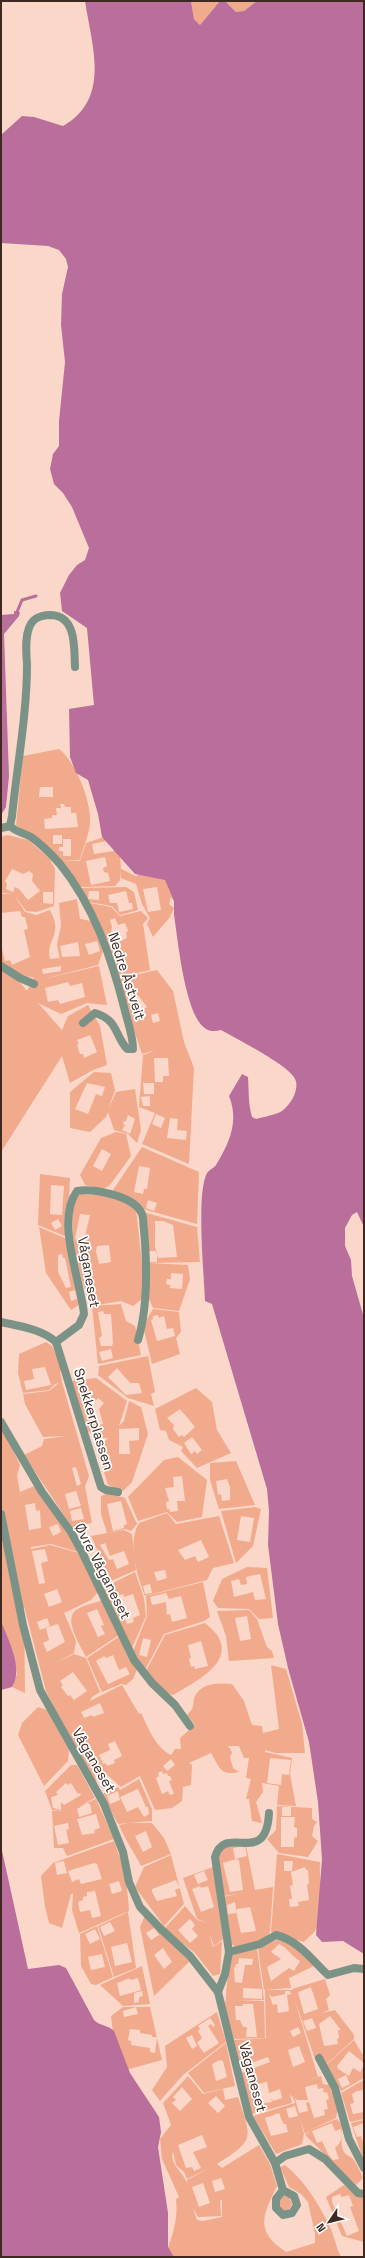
<svg xmlns="http://www.w3.org/2000/svg" width="365" height="2258" font-family="'Space Grotesk',sans-serif">
<rect width="100%" height="100%" fill="#fbd7c9"/>
<g fill="#f2aa8c" fill-rule="evenodd">
<path d="M191 1H220L200 25 194 19Z"/>
<path d="M225 1H257L244 11 236 12Z"/>
<path d="M59 749C75 761 91 800 90 821 90 833 83 848 80 860H60L46 845 16 825 23 756ZM40 787H53V797H39ZM60 804H64L65 807H71V813H76L78 827 45 829 44 819 52 818V815H57L56 808H61ZM53 835H62V844H53ZM63 839H71V856H63V851H59V847H63Z"/>
<path d="M7 835 28 840 49 858 55 869 54 906 37 912 26 911 14 895 25 912 36 915 50 910C64 937 45 939 50 959L59 958 60 961 57 944 61 926 59 903 77 899 80 919 91 921 103 951 98 965 39 980 99 966 107 1005 87 1003 61 1014 38 1003 62 1030 68 1016 88 1005 100 1026 107 1065 93 1070 70 1083 62 1056 1 1152V945L5 961 10 960 12 965 30 957 24 930 28 929 25 917H22L20 911 1 913V894L14 893H1V837ZM12 869 23 874 29 871 33 874 32 881 40 891 28 900 19 889 15 887 13 892 6 889 7 884 5 881ZM43 892H53V904L43 903ZM97 941 100 951 89 955 85 944ZM78 942 80 956 62 957 60 946ZM4 963 19 974 34 978 27 991ZM61 966V971L43 974 42 969ZM68 982 70 986 82 983 85 997 60 1004 58 1000 48 1002 45 988ZM90 1035 97 1052 84 1058 83 1054H80L77 1045 79 1044 77 1040Z"/>
<path d="M110 835 120 856 121 869 136 876 157 867 165 881 167 879 178 901H174L171 897 169 904 174 908 170 917 153 937 147 924 150 918 142 904 136 884 121 878V872L120 880 115 886 79 887 61 860 80 861 86 843ZM111 840 114 851 94 854 92 844ZM105 857 107 866 103 868 104 872 108 873 110 881 91 885 86 861ZM157 887 161 910 148 912 143 889Z"/>
<path d="M126 887 134 892 138 910 120 915 112 906 89 902 81 888ZM89 891H99V900L88 899ZM126 891 129 903H132L133 909 119 912 117 903H110L108 895Z"/>
<path d="M89 903 111 907 120 916 141 911 148 918 143 924 150 970 117 978ZM115 918 118 925 125 923 128 931 126 932 127 938 110 946 108 941 114 938 111 933 112 927 110 920Z"/>
<path d="M157 970 173 991 184 1042 194 1068 189 1164 142 1144 155 1113 139 1107 143 1055 156 1050 142 1054 117 979ZM138 995 147 1007 138 1014 128 1002ZM158 1013 160 1021 153 1023 151 1015ZM154 1058H168L169 1076H163V1082H155ZM143 1083H154V1094H144ZM150 1096V1106H143L141 1097ZM156 1114 165 1118 161 1128 152 1124ZM170 1118 178 1119 177 1130 187 1131 186 1140 167 1138Z"/>
<path d="M94 1072 111 1073 115 1090 108 1110 116 1092 135 1089 141 1130 137 1143 128 1134 114 1130 108 1112 106 1117 90 1132 70 1128V1092ZM87 1083 105 1087 102 1096 96 1094 88 1114 75 1109ZM128 1115 135 1119 130 1134 122 1130 125 1125 123 1124 124 1121H126Z"/>
<path d="M116 1132 126 1134 131 1156 110 1185 103 1189 85 1185 80 1175 101 1138ZM102 1149 111 1154 102 1171 93 1166Z"/>
<path d="M142 1147 199 1172 197 1224 143 1209 113 1190ZM139 1166 150 1168 147 1189H144L143 1194 134 1192ZM148 1200 157 1203 154 1211 146 1208Z"/>
<path d="M40 1174 70 1178 67 1237 38 1225ZM51 1185 64 1186 62 1215 50 1214ZM58 1219 62 1226 55 1230 51 1223Z"/>
<path d="M81 1194 113 1196 136 1209 143 1273 142 1299 133 1306 121 1301 92 1306C76 1274 69 1234 74 1199ZM80 1214 90 1215 84 1240 75 1239ZM109 1245 111 1262 99 1264 96 1251 97 1246Z"/>
<path d="M143 1212 197 1227 200 1262 149 1263 188 1265 190 1279 179 1311 153 1308 147 1294ZM155 1221H163L173 1225 177 1257 158 1258 155 1247ZM148 1251H157V1262H148ZM171 1273 183 1274 182 1289 170 1288V1285L166 1284 167 1279H171Z"/>
<path d="M39 1227 67 1239 80 1304 71 1310 46 1273ZM62 1254 63 1258H65L71 1287 66 1288 58 1272V1255ZM75 1290 77 1299 71 1301 69 1292Z"/>
<path d="M121 1304 126 1321 135 1326 141 1355 98 1364 92 1306ZM103 1311 104 1314H111L113 1343 112 1346H101L99 1338 102 1336 98 1312ZM111 1349 113 1358 102 1361 99 1352Z"/>
<path d="M153 1309 179 1312 181 1332 176 1338 180 1354 152 1364 143 1326ZM158 1315 159 1318 164 1316 167 1329 173 1328 175 1336 157 1341 151 1320 153 1319V1316Z"/>
<path d="M46 1342 52 1346 63 1370 60 1371 62 1382 89 1476 85 1486 92 1523 72 1527 24 1455 42 1446 44 1439 66 1436 43 1437 25 1404 23 1394 49 1391 59 1383 55 1384 49 1390 23 1393 18 1373 19 1354ZM45 1367 51 1385 26 1390 24 1381 34 1379 32 1369ZM76 1467 81 1484 77 1486 72 1468ZM76 1491 81 1506 69 1509 65 1494ZM81 1508 84 1519 72 1521 70 1511Z"/>
<path d="M148 1356 155 1392 151 1394 154 1406 128 1398 98 1375 99 1366ZM117 1368 130 1383H139L142 1393 126 1395 108 1377Z"/>
<path d="M96 1378 127 1401 119 1426 124 1421 129 1401 141 1407 148 1434 132 1482 123 1491 108 1485 97 1450 108 1438H100L85 1430 72 1381ZM92 1398 94 1403 98 1398 104 1403 99 1409 103 1424 96 1426 94 1423H92L83 1402ZM139 1428V1440L129 1441 130 1454H119V1429Z"/>
<path d="M196 1388 212 1402 217 1430 231 1453 197 1468 181 1451 183 1447 169 1440 166 1431 160 1430 155 1409ZM180 1409 195 1427 184 1437 182 1435 179 1437 173 1429 174 1425 167 1418ZM192 1437 202 1450 197 1454 195 1451 191 1454 184 1443Z"/>
<path d="M1 1424 20 1465 17 1475 26 1528 20 1492 34 1486 68 1532 78 1552 51 1544 31 1547V1549L50 1545 79 1553 98 1592 91 1600 64 1613 76 1641 74 1653 53 1664 74 1654 86 1658 100 1692 92 1697 90 1701 122 1685 139 1714 141 1713C149 1729 155 1747 171 1755L175 1749H181L180 1738 195 1725 187 1715C197 1705 191 1705 195 1696 202 1682 220 1683 232 1684L244 1701 252 1725 262 1726 263 1733 279 1729 271 1665 286 1669 302 1724 305 1753H276L265 1750V1752L292 1758 290 1774 296 1806 277 1805 279 1786 262 1783 263 1792 256 1802 262 1823 252 1821 249 1799H246L251 1779 246 1778 249 1758H244L239 1746H228L232 1752 230 1757 233 1768 239 1772C220 1776 220 1768 211 1753L189 1763 192 1765 191 1785 183 1787 182 1801 172 1808 155 1810 140 1776 171 1758 121 1787 105 1773 93 1767 98 1788 66 1732 46 1691 24 1606 25 1693 12 1687 17 1674 13 1652 1 1621ZM35 1503 36 1511 40 1510 41 1528 29 1530 25 1505ZM58 1524 61 1532 53 1536 49 1527ZM45 1549 48 1561 41 1563 45 1583 39 1584 32 1551ZM57 1589 62 1602 49 1607 44 1594ZM47 1618 50 1626 40 1630 37 1622ZM58 1624 65 1642 47 1652 43 1643 49 1640 46 1628ZM73 1672 87 1691 74 1700 70 1695 68 1696 61 1687 63 1685 60 1681ZM100 1703 104 1713 93 1717 92 1715 84 1718 81 1712ZM115 1741 122 1756 114 1760 115 1763 107 1766 106 1763 103 1764 99 1755 110 1750 108 1744ZM270 1758 291 1760 289 1775 282 1774 281 1785 267 1783ZM171 1759 175 1765 167 1771 163 1766ZM162 1771 163 1774 167 1773 168 1776H170L172 1780 169 1781 174 1794 170 1795 168 1791 162 1794 156 1778 159 1776 158 1773Z"/>
<path d="M178 1457 207 1480 202 1517 177 1522 167 1512 138 1521 128 1497 164 1460ZM182 1476 185 1501H177L178 1511 170 1512 169 1509H167L166 1502 169 1501 165 1488 174 1487 173 1477Z"/>
<path d="M236 1461 255 1505 219 1509 210 1480V1463ZM227 1479 230 1487V1500L222 1501 221 1494 218 1495 216 1481Z"/>
<path d="M108 1493 125 1498 137 1524 131 1531 125 1529 108 1533 124 1530 132 1534 136 1570 111 1581 91 1536 107 1533 101 1514V1496ZM121 1501 127 1524 124 1525V1528L113 1531 107 1504ZM105 1543 110 1556 124 1551 129 1564 117 1569 113 1559 109 1560 100 1545Z"/>
<path d="M255 1507 261 1509 253 1546 236 1563 221 1511ZM241 1516 254 1518 250 1542 237 1540Z"/>
<path d="M167 1513 176 1524 219 1516 234 1563 213 1568 207 1580 145 1596C137 1575 127 1543 139 1523ZM201 1540 209 1557 198 1562 195 1556 185 1560 178 1550ZM165 1570 167 1578 157 1581 154 1572ZM150 1584 152 1593 145 1594 143 1586Z"/>
<path d="M247 1567 267 1568 273 1618 259 1619 249 1609 218 1608 213 1601 222 1579ZM260 1574 266 1599 255 1600 253 1592 234 1597 231 1581 239 1579 241 1585 247 1584 246 1577Z"/>
<path d="M135 1572 144 1598 146 1616 131 1650 103 1588ZM123 1594 124 1597 133 1594 140 1615 133 1618 134 1622 127 1624 123 1614 126 1612 123 1604 114 1607 111 1598Z"/>
<path d="M203 1582 210 1617 204 1621 164 1634 145 1670 132 1654 147 1616 146 1596ZM166 1593 169 1599 181 1596 187 1618 172 1622 170 1614 167 1615 166 1602 152 1605 150 1597ZM143 1638 151 1640 147 1657 139 1655Z"/>
<path d="M103 1600 119 1635 86 1657C81 1646 63 1620 76 1610 83 1605 95 1603 103 1600ZM97 1609 104 1625 101 1626 105 1634 98 1637 87 1613Z"/>
<path d="M249 1610 257 1619 267 1647 272 1651 274 1658 229 1661 226 1636 217 1611ZM247 1616 251 1639 240 1641 235 1618Z"/>
<path d="M205 1623C246 1655 203 1678 173 1695L165 1692 146 1671 165 1635ZM201 1641 208 1666 195 1669 194 1666 191 1667 189 1659 191 1658 188 1645Z"/>
<path d="M120 1636 137 1669 133 1679 126 1685 121 1684 102 1692 87 1658ZM113 1655 119 1670 126 1667 130 1674 108 1684 96 1661 104 1656 106 1658Z"/>
<path d="M38 1707 47 1710 69 1750 68 1761 44 1786 18 1735 22 1723Z"/>
<path d="M71 1765H77L95 1798 79 1806 96 1799 114 1839 67 1856 63 1848H54L52 1811H63L52 1810 45 1791ZM66 1783 68 1785 71 1783 78 1794 80 1793 81 1795 64 1805 61 1802V1810L53 1808 51 1797 58 1795 56 1792ZM87 1803 90 1804 92 1813 79 1817 77 1809ZM96 1814 100 1828 94 1830 95 1833 82 1835 77 1819ZM68 1823 69 1829 66 1830 69 1843 58 1845 54 1826Z"/>
<path d="M139 1779 152 1809V1821L118 1824 102 1794 118 1787 120 1790ZM138 1789 146 1807H148L149 1814 144 1817 138 1807 127 1812 120 1797ZM118 1791 120 1800 110 1804 107 1796Z"/>
<path d="M277 1806 312 1808V1819L317 1822 314 1826 312 1836 318 1841 308 1857 279 1853 267 1839 276 1830ZM282 1807H291V1816H282ZM281 1817H295L294 1827 297 1828V1837L294 1838V1847H281Z"/>
<path d="M128 1823H152L164 1838 171 1854 141 1866C134 1852 125 1840 119 1825ZM146 1831 152 1847 143 1852 135 1836Z"/>
<path d="M114 1841 126 1875 129 1911 79 1933 72 1910 73 1894H71L62 1928 49 1923 45 1907 41 1876 53 1863ZM64 1861 67 1873 57 1875 55 1863ZM94 1863 97 1864 102 1879 81 1884 79 1879 72 1882 68 1871ZM119 1881 122 1891 112 1894 109 1884ZM95 1891 101 1916 92 1918 90 1910 80 1912 78 1902 83 1900V1897L87 1896V1892Z"/>
<path d="M246 1845 255 1890 273 1887 270 1932 265 1939 235 1947 230 1942 223 1897 237 1894 222 1896 218 1859 221 1847ZM245 1846 247 1856 235 1859 233 1848ZM236 1859 239 1860 243 1890 230 1892 223 1863ZM235 1902 237 1913 228 1914 227 1905ZM250 1907 256 1931 241 1933 237 1916V1909Z"/>
<path d="M277 1854 320 1862C319 1877 324 1919 315 1931 312 1935 307 1938 304 1942L271 1932ZM284 1861H293L292 1871H284ZM305 1867 306 1870H308L309 1884H307L309 1900 298 1902 299 1906 290 1907 289 1899H292L290 1886 293 1885 291 1872Z"/>
<path d="M171 1855 184 1904 164 1926 135 1887 144 1867ZM176 1880 180 1888 175 1890 177 1896 157 1901 152 1892V1889Z"/>
<path d="M213 1867 223 1939 214 1946 209 1932 213 1947 222 1941 220 1974 213 1976 195 1953 164 1929 185 1906 197 1920 207 1923 197 1919 183 1878ZM204 1871 208 1880 198 1884 194 1875ZM200 1886 201 1888 208 1886 214 1907 201 1912 192 1889ZM190 1919 195 1925 192 1929 198 1936 190 1943 178 1930Z"/>
<path d="M128 1912 136 1968 114 1977 98 1926ZM110 1922 115 1931 104 1936 100 1927ZM127 1943 132 1962 115 1966 111 1947Z"/>
<path d="M145 1915 190 1961 154 1996 140 1927ZM154 1928 159 1935 151 1940 146 1933ZM163 1948 172 1962 164 1969 154 1955Z"/>
<path d="M97 1926 113 1977 96 1985 91 1984 81 1966 80 1934ZM95 1929 100 1939 90 1944 85 1934ZM102 1954 105 1967 91 1970 88 1957Z"/>
<path d="M277 1940C293 1940 303 1955 314 1966L289 1978 291 1988 264 1990 258 1948ZM279 1944C289 1949 291 1956 300 1961L294 1971 289 1968 271 1981 267 1967 281 1959 271 1952Z"/>
<path d="M257 1949 264 2000H240L264 2001 265 2038 234 2039 225 2007 229 1958 235 1953ZM239 1958 253 1959 252 1965H245L242 1983 235 1982 234 1969 236 1964H238ZM243 1988 262 1989V1999L243 1998ZM243 2004H253L257 2037H246L247 2027H243L240 2020H236L235 2006H243Z"/>
<path d="M142 1966 150 2004 123 2006 100 1985ZM130 1978V1980L138 1978 141 1990 120 1996 117 1983ZM142 1991 143 1996 139 1997V2002L134 2003V1993Z"/>
<path d="M325 1979 330 1995 326 1999 329 2010 322 2013 335 2010 354 2035V2039L322 2068 315 2059 294 1998 318 2077 301 2084 321 2076 323 2084 329 2085 338 2108 336 2118 312 2129 305 2134 300 2119 304 2134 302 2144 276 2154 253 2116 295 2103 293 2097H296H292L290 2094 292 2103 252 2114 241 2073 270 2062 268 2057 240 2067 234 2040 269 2038H266L265 1990H292V1989ZM311 1987 318 2009 304 2014 298 1992ZM285 1991H290L291 1994 287 1995 289 2011 278 2013 277 2004 273 2005 269 1994 272 1997 285 1994ZM330 2016 341 2030H338L339 2038 337 2039 338 2044 324 2046 319 2024ZM312 2018 316 2028 307 2031 303 2021ZM298 2027 301 2033 293 2037 290 2031ZM299 2046 305 2062 293 2067 288 2050ZM267 2082 269 2093 280 2089 282 2098 273 2101 271 2098 272 2102 259 2104 254 2085ZM317 2084 318 2089 323 2088 324 2093 327 2092 329 2099 326 2100 328 2109 324 2110 325 2115 314 2118 309 2102 306 2103 308 2111 299 2113 295 2098 297 2100H308L305 2087ZM295 2106 298 2116 289 2118 286 2109ZM279 2113 282 2121H283V2124H286L288 2132 271 2136 265 2118Z"/>
<path d="M123 2007H150L162 2060 126 2070 114 2041 111 2016ZM136 2007 138 2014 124 2017 123 2011ZM130 2029 140 2030V2033L152 2035V2037H157L155 2053 150 2052V2048L131 2045V2041L128 2040Z"/>
<path d="M217 2012 226 2042 183 2075 160 2101 152 2090 167 2067 165 2046ZM210 2018 215 2025 213 2027 211 2024 208 2026 219 2043 204 2053 197 2043 202 2038 198 2031 200 2029 198 2026ZM192 2035 197 2046 192 2049 186 2038Z"/>
<path d="M354 2040 364 2057V2063L349 2051 337 2066 338 2069 349 2076 353 2068 360 2072 364 2066V2078L341 2091 326 2065ZM346 2075 350 2084 342 2088 338 2079Z"/>
<path d="M226 2043 235 2086 204 2093 188 2073ZM220 2060 223 2061 227 2077 216 2081 212 2064Z"/>
<path d="M188 2076 203 2094 223 2089 225 2100 238 2097C252 2139 255 2140 217 2164L222 2168 259 2145 270 2164 277 2186C263 2215 254 2231 286 2252L315 2243V2234L308 2202 301 2194 289 2187 280 2167 285 2165C304 2180 319 2204 329 2225 334 2235 336 2247 341 2257H174L168 2248C174 2231 178 2217 176 2199L179 2197 162 2159 160 2139 171 2125 163 2103ZM182 2087 192 2099 180 2111 172 2103 176 2100 173 2097ZM216 2096 225 2106 218 2113 208 2103ZM202 2135 207 2147 193 2152 201 2168 194 2171 192 2167 186 2168 178 2145ZM173 2151 176 2165 184 2172 187 2179 211 2167 187 2180V2183C183 2172 169 2165 173 2151ZM221 2178 225 2189 215 2192 212 2181ZM203 2183 210 2203 199 2207 192 2187ZM222 2199V2217L203 2221 197 2220 193 2208 198 2217 221 2216 220 2201Z"/>
<path d="M364 2080V2090L357 2091 352 2094 354 2103 350 2104 353 2114 364 2112V2119L350 2122 341 2093Z"/>
<path d="M337 2119C347 2128 338 2142 344 2152 346 2155 350 2156 352 2158 357 2163 360 2172 363 2178L356 2185 305 2135 312 2129ZM332 2123 335 2131 341 2129C343 2137 341 2143 335 2148L339 2159 333 2160 328 2154 322 2141 317 2143 312 2131Z"/>
<path d="M364 2120V2123L353 2127 357 2137 361 2136 364 2145V2162L351 2123Z"/>
<path d="M344 2185 357 2196 364 2198V2242L342 2236 326 2197ZM340 2194 342 2197 349 2195 353 2206 350 2207 359 2231 347 2236 332 2202V2197Z"/>
<path d="M284 2194 289 2197 292 2204 288 2211 284 2212 279 2206V2201Z"/>
</g>
<g fill="#ba6e9c">
<path d="M85 1H191L194 19 200 25 220 1H225L236 12 244 11 257 1H364V1227L357 1212 352 1215 345 1228V1246L351 1260 352 1276 364 1318V1954L343 1941 322 1942 316 1935 322 1859 318 1802 309 1742 288 1668 278 1624 268 1545 269 1511 267 1489 212 1304 205 1301C204 1274 196 1193 207 1173 210 1169 214 1168 216 1165 230 1142 239 1121 229 1096L242 1074 248 1077C249 1091 248 1103 252 1117L256 1119C263 1117 275 1115 282 1111 291 1104 300 1089 295 1079 290 1066 235 1038 221 1030 216 1031 211 1032 206 1029 185 1017 178 940 174 915V901L165 880 135 874 102 837 98 814 88 780 76 773 70 757 69 709 94 705 87 628 62 611 60 593 69 575 77 565 85 560 89 548 72 507 63 493 54 484 50 469 53 454 59 446V421L65 362 61 325 62 294 68 267 66 259 59 250 48 246 1 243V135L22 116 34 117 63 126C111 98 92 47 85 1Z"/>
<path d="M14 611 20 612 19 616 4 634 9 776 6 807 1 815V615L14 614Z"/>
<path d="M1 1621C8 1639 24 1669 12 1687L1 1690Z"/>
<path d="M1 1846 28 1969 59 1965 66 1968 94 2020C100 2026 108 2025 114 2031L130 2073 159 2117 161 2132 158 2147 168 2213V2247L174 2257H1Z"/>
</g>
<g fill="none" stroke-linecap="round" stroke-linejoin="round">
<path stroke="#ba6e9c" stroke-width="3" d="M17 612 22 600 36 596"/>
<g stroke="#7b9387" stroke-width="8">
<path d="M10 826C16 832 24 833 31 837 41 844 52 855 60 864 94 906 112 959 125 1011 128 1023 133 1036 133 1049H127C114 1034 118 1020 95 1013L83 1023"/>
<path d="M1 828 10 826 12 816C17 766 27 715 27 664 26 652 24 629 34 620 39 616 45 615 51 615 77 616 74 649 75 667"/>
<path d="M1 966 20 978 34 984"/>
<path d="M1 1322C19 1326 42 1329 56 1342L79 1325 84 1314C81 1281 55 1221 77 1191 93 1188 133 1196 141 1212 144 1216 143 1225 144 1230 147 1264 148 1307 138 1340"/>
<path d="M56 1342 101 1487 106 1490 118 1492"/>
<path d="M1 1422 42 1492 71 1532 82 1552 134 1660 152 1683 175 1705 190 1726"/>
<path d="M1 1514 23 1625 40 1690 104 1804 123 1852 129 1882 140 1907 161 1929 190 1956 218 1992 249 2117 275 2163 283 2190 294 2196 297 2205 292 2213 283 2215 276 2208V2199L283 2190"/>
<path d="M229 1952 260 1944 276 1935C298 1940 312 1960 328 1975L354 1968 364 1969"/>
<path d="M218 1992 225 1974 229 1952 215 1857C225 1822 266 1869 269 1813"/>
<path d="M319 2058 335 2088 349 2139 364 2168"/>
<path d="M275 2163 285 2156 309 2149 325 2159 358 2193 364 2194"/>
</g>
</g>
<g text-anchor="middle" dominant-baseline="central" stroke-width="3.5" stroke-linejoin="round" paint-order="stroke">
<g font-size="14" fill="#3e281f" stroke="#fff">
<text transform="translate(127 976) rotate(72)">Nedre Åstveit</text>
<text transform="translate(89 1272) rotate(80)">Våganeset</text>
<text transform="translate(94 1419) rotate(73)">Snekkerplassen</text>
<text transform="translate(103 1571) rotate(63)">Øvre Våganeset</text>
<text transform="translate(94 1760) rotate(60)">Våganeset</text>
<text transform="translate(253 2077) rotate(75)">Våganeset</text>
</g>
</g>
<rect width="365" height="2258" fill="none" stroke="#3e281f" stroke-width="4"/>
<g transform="translate(329 2222) rotate(235)" stroke="#ffffff" stroke-width="3" paint-order="stroke">
<path d="M0-3L7 15L0 10L-7 15Z" fill="#3e281f"/>
<text y="-6" font-size="11" font-weight="bold" text-anchor="middle" fill="#3e281f">N</text>
</g>
</svg>
